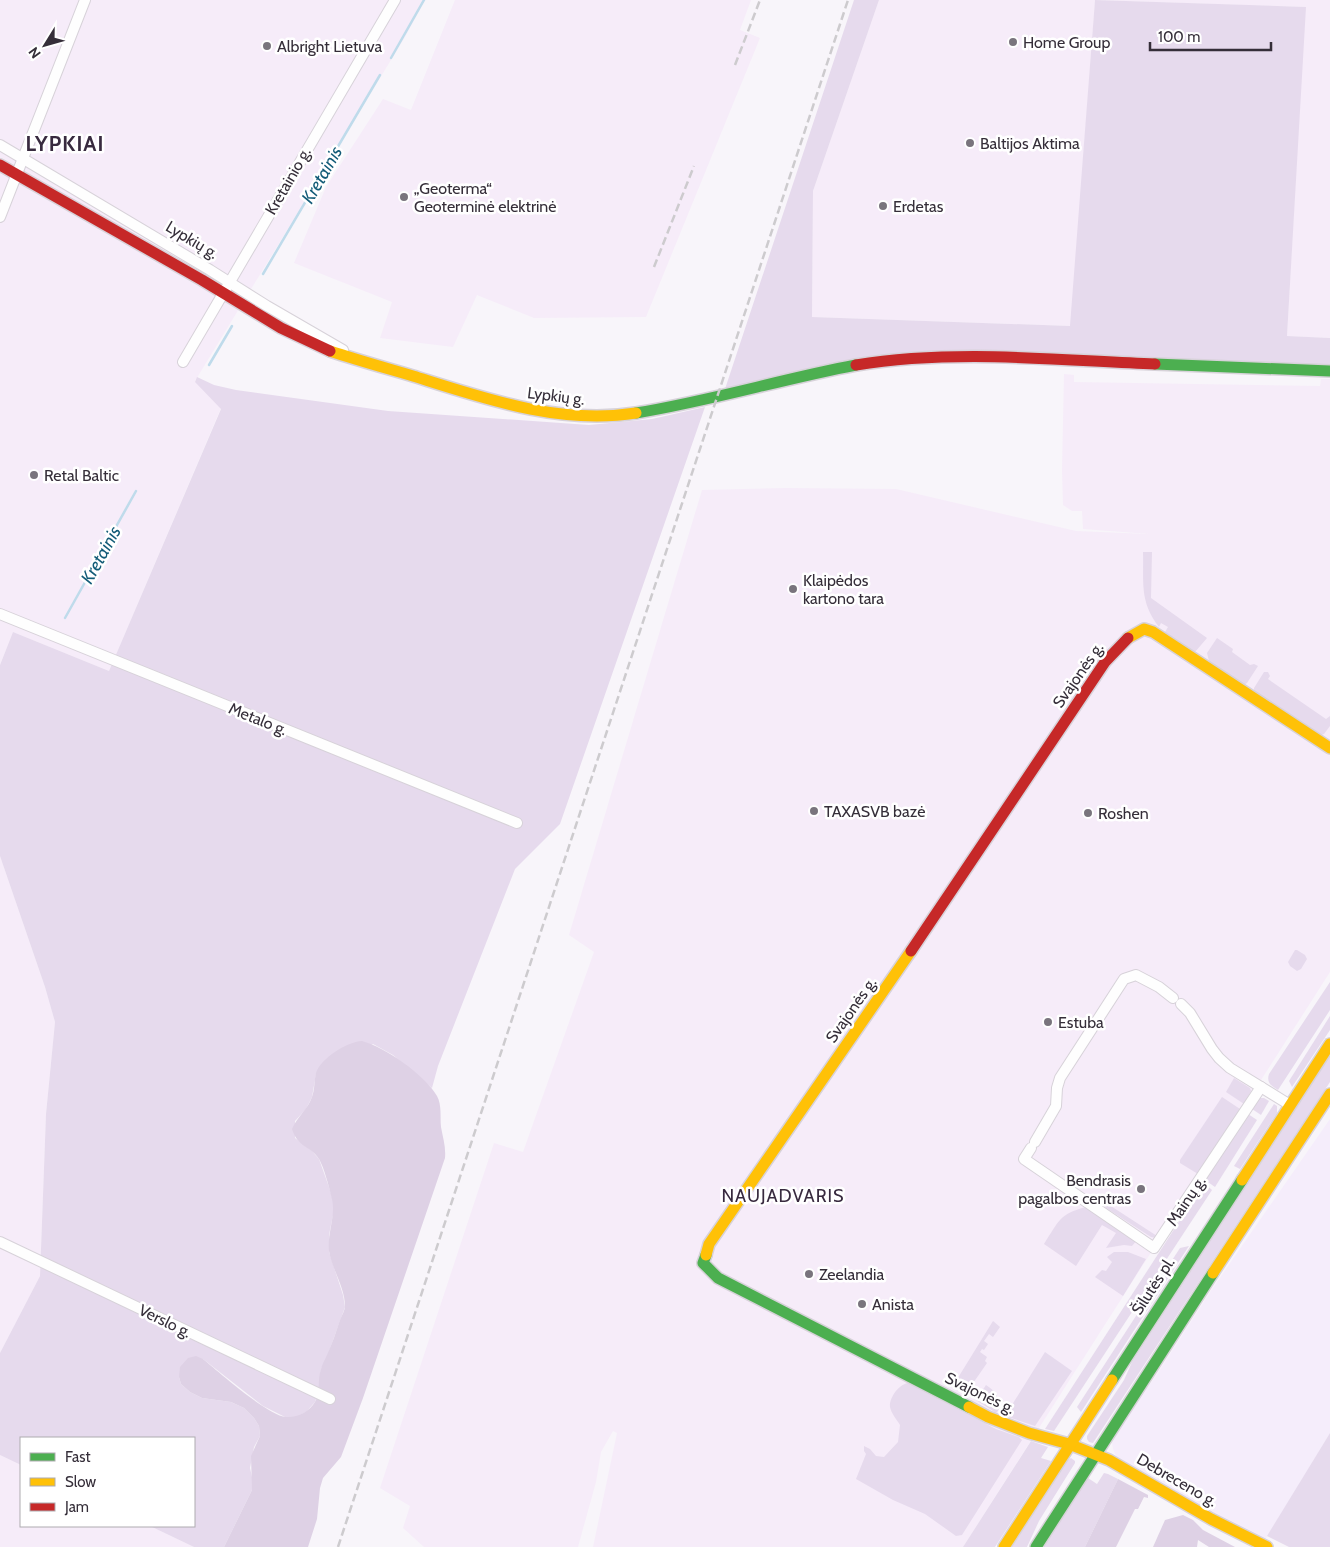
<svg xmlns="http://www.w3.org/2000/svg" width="1330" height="1547" font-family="Cabin,sans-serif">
<rect width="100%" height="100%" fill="#f8f5fa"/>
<path fill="#f5edfb" d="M1330 1119V1433L1265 1540 1190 1500 1170 1487 1119 1458 1116 1456 1113 1449 1112 1443 1114 1437 1157 1374 1212 1289Z"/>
<g fill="#f6ecf9">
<path d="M0 0H425L405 37 195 381 221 408 109 671 13 632 0 665Z"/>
<path d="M455 0H751L740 30 760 38 646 317 534 318 477 295 453 347 380 338 392 302 294 263 326 187 383 99 411 110Z"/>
<path d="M879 0H1330V338L1287 336 1305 7 1095 0 1071 326 812 317 813 191Z"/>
<path d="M1064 374 1074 375V382L1320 386 1321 379H1330V972L963 1547H593L617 1433 613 1431 601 1452 596 1482 578 1547H424L403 1528 410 1506 380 1488 494 1143 523 1152 594 952 569 935 702 490 786 488 896 489 1076 531 1149 534 1083 529 1082 511H1072L1063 505 1062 470Z"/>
<path d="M0 856 45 987 55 1022 46 1114 40 1276 0 1353Z"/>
<path d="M0 1455 21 1465V1526H150L194 1547H0Z"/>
</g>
<g fill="#e6daed">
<path d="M854 0H879L813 191 812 317 1070 326 1095 0 1306 7 1287 336 1330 338V367L955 353 723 395Z"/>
<path d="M197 377 214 385 236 390 388 411 589 425 652 419 705 407 560 824 515 869 438 1066 432 1088 393 1055 373 1044 316 1074 312 1097 306 1109 295 1121V1138L312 1151 319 1159 329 1187 333 1200V1215L329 1235V1252L343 1295 345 1307 327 1357 321 1369 319 1390 315 1402 307 1411 297 1417H285L263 1406 203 1359 179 1377 181 1384 190 1392 202 1398 231 1402 244 1408 254 1418 259 1426 260 1436 254 1447 250 1468 252 1477V1490L224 1547H194L150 1526H194V1438H21V1465L0 1455V1353L40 1276 46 1114 55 1022 45 987 0 856V665L13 632 109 671 221 409 195 382Z"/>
<path d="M1143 552H1152L1151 598 1207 638 1195 652 1165 632 1168 627 1161 623 1159 627C1139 601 1144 582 1143 552Z"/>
<path d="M1217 638 1233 649 1232 652 1250 665 1254 664 1258 666 1247 683 1244 685 1210 665 1207 653Z"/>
<path d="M1264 672H1268L1270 676 1268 679 1326 719 1330 716V726L1324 734 1321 735 1254 692V688Z"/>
<path d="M1295 950H1297L1305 955 1307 959 1301 969 1297 971 1290 966 1288 962Z"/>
<path d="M1330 982V1010L1278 1090C1272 1086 1266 1083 1269 1074Z"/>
<path d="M1330 1016V1030L1292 1087 1289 1081Z"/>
<path d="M1330 1056V1082L1093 1443 1089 1442 1087 1439V1436L1124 1380 1132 1362Z"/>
<path d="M1234 1078 1250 1088 1251 1091 1244 1104 1226 1092Z"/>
<path d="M1222 1097 1240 1109 1198 1174 1180 1163V1160Z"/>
<path d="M1260 1098H1264L1269 1101 1261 1115 1252 1109Z"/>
<path d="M1274 1104 1277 1106V1113L1240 1169 1234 1166Z"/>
<path d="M1248 1114 1257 1120 1215 1187 1205 1180Z"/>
<path d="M1204 1183 1212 1190 1054 1431 1045 1429Z"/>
<path d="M1100 1199 1157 1236 1156 1238 1151 1237 1103 1206 1099 1202Z"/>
<path d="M1086 1207 1137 1240 1132 1246 1124 1245 1106 1248 1116 1233 1102 1225 1076 1266 1044 1244C1059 1221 1059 1214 1086 1207Z"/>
<path d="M1189 1246 1081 1412 1077 1407 1180 1248Z"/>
<path d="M1114 1252H1128L1146 1259 1123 1296 1095 1277 1102 1270 1106 1271 1112 1262 1107 1257Z"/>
<path d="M993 1321 1000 1327 993 1337 989 1334 984 1341 988 1344 984 1350 982 1349 980 1352 987 1357 985 1361 987 1363 969 1389 956 1381Z"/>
<path d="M1045 1352 1072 1371 1035 1426 1005 1416Z"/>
<path d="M908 1383 996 1429 1019 1437 1022 1440 962 1535 956 1536 925 1514 893 1500 856 1479 866 1454 864 1451V1446L870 1449 876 1456 884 1457 898 1442 900 1425C897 1420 891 1413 890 1407 889 1398 899 1384 908 1383Z"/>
<path d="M986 1385C995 1391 1000 1397 1000 1408L996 1413 976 1400Z"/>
<path d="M1330 1433V1547H1289L1267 1536Z"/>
<path d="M1031 1441 1048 1447 1041 1458 1051 1461 995 1547H963Z"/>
<path d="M1071 1458 1075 1461V1463L1039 1521 1027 1547H1012L1068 1460Z"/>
<path d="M1104 1473 1108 1474 1118 1479 1085 1547H1044L1088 1478 1097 1484Z"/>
</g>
<g fill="#ded1e5">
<path d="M362 1041C385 1047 425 1075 437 1096 442 1105 440 1117 441 1127 443 1138 446 1147 445 1158L363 1398 341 1457 323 1478 320 1488 317 1519 308 1547H224L252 1490 251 1456 260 1436 259 1426 254 1418 244 1408 231 1402 202 1398 190 1392 181 1384 179 1377 180 1367 188 1358 196 1356 203 1359C220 1373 267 1415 286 1417 297 1418 309 1412 315 1402 321 1392 317 1380 321 1369 322 1364 325 1360 327 1355 332 1344 336 1332 340 1320 342 1315 345 1310 345 1306 345 1288 332 1269 329 1251 327 1233 336 1216 332 1199 330 1190 324 1167 319 1159 311 1146 298 1148 292 1129 297 1117 308 1109 312 1097 315 1089 314 1081 316 1073 321 1058 347 1042 362 1041Z"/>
<path d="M1118 1479 1148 1495V1498L1144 1497 1138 1509H1135L1116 1547H1085Z"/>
<path d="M1183 1515 1193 1520 1203 1530 1235 1547H1209L1198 1540 1197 1547H1153L1165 1520Z"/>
</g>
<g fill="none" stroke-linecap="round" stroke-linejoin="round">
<g stroke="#bfdbeb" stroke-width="2.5">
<path d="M391 58 424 0"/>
<path d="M263 274 380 75"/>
<path d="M209 365 232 326"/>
<path d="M65 618 136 491"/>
</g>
<defs>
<g id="street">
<path d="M0 145 210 270 267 306 343 350"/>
<path d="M0 217 85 0"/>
<path d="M183 362 395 0"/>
<path d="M0 614 517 823"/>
<path d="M1181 1004 1190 1013 1212 1049 1219 1058 1230 1068 1290 1105"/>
<path d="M1035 1142 1056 1106 1057 1088 1060 1078 1124 979 1136 975 1159 987 1173 998"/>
<path d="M1031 1148 1024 1159 1154 1248 1261 1087"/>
<path d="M0 1242 330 1399"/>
</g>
<g id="fast">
<path d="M1155 364 1330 371"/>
<path d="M636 413C710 401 782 379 856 365"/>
<path d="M706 1255 703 1263 718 1278 969 1407"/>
<path d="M1112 1380 1242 1180"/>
<path d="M1036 1547 1213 1273"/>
</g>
<g id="slow">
<path d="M330 351C357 360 386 368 413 376 486 399 560 425 636 413"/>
<path d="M1128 638 1144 629 1153 632 1330 748"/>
<path d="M1242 1180 1330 1044"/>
<path d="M706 1255 709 1244 911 951"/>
<path d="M1213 1273 1330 1094"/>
<path d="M969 1407 988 1417 1029 1433 1069 1444 1109 1460 1211 1519 1267 1547"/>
<path d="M1004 1547 1112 1380"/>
</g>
<g id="jam">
<path d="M0 165 202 280 281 328 330 351"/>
<path d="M856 365C955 349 1056 360 1155 364"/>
<path d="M911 951 1105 662 1128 638"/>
</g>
</defs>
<use href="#street" stroke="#d7d2d9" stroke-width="12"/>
<use href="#fast" stroke="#d7d2d9" stroke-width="14"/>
<use href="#slow" stroke="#d7d2d9" stroke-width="14"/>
<use href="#jam" stroke="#d7d2d9" stroke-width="14"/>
<use href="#street" stroke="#fefefe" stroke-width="10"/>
<use href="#fast" stroke="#4caf50" stroke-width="11"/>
<use href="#slow" stroke="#ffc107" stroke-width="11"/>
<use href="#jam" stroke="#c62828" stroke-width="11"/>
<g stroke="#cdcbce" stroke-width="2.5" stroke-dasharray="8 4" stroke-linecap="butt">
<path d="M735 65 760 0"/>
<path d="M654 267 694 166"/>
<path d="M338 1547 848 0"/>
</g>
</g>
<g fill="#79747d" stroke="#fff" stroke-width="2">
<circle cx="1013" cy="42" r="5"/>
<circle cx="267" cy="46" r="5"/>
<circle cx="970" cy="143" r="5"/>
<circle cx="404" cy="197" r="5"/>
<circle cx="883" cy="206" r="5"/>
<circle cx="34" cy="475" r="5"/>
<circle cx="793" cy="589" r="5"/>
<circle cx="814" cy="811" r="5"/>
<circle cx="1088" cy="813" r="5"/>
<circle cx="1048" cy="1022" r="5"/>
<circle cx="1141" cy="1189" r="5"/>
<circle cx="809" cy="1274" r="5"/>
<circle cx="862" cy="1304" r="5"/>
</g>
<g text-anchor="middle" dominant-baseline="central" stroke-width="5" stroke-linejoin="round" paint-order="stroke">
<g font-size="16" fill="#352e39" stroke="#fff" text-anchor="start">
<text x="1023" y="42">Home Group</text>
<text x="277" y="46">Albright Lietuva</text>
<text x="980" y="143">Baltijos Aktima</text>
<text x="414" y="188">„Geoterma“<tspan x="414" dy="18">Geoterminė elektrinė</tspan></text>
<text x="893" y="206">Erdetas</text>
<text x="44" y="475">Retal Baltic</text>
<text x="803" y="580">Klaipėdos<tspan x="803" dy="18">kartono tara</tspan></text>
<text x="824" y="811">TAXASVB bazė</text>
<text x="1098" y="813">Roshen</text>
<text x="1058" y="1022">Estuba</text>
<text x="1131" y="1180" text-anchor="end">Bendrasis<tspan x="1131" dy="18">pagalbos centras</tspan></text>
<text x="819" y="1274">Zeelandia</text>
<text x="872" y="1304">Anista</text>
</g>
<g font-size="16" fill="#352e39" stroke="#fff">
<text transform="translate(288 181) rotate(-60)">Kretainio g.</text>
<text transform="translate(192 240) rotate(31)">Lypkių g.</text>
<text transform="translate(556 396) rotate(7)">Lypkių g.</text>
<text transform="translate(1078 675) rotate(-55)">Svajonės g.</text>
<text transform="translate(258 719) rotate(22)">Metalo g.</text>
<text transform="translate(851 1010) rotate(-55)">Svajonės g.</text>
<text transform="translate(1186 1201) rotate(-56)">Mainų g.</text>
<text transform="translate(1153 1286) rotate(-57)">Šilutės pl.</text>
<text transform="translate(165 1321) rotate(26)">Verslo g.</text>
<text transform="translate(980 1393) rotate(26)">Svajonės g.</text>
<text transform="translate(1177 1480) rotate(30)">Debreceno g.</text>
</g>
<g font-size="18" font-style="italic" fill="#125b77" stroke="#fff">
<text transform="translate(322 175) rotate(-60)">Kretainis</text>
<text transform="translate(101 555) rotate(-61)">Kretainis</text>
</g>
<g font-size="18" letter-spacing="1" fill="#382a3f" stroke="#fff">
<text x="783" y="1196">NAUJADVARIS</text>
</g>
<g font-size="21" font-weight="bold" letter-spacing="1" fill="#382a3f" stroke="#fff">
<text x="65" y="143">LYPKIAI</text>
</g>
</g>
<rect x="20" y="1437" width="175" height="90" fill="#ffffff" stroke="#aeabb0"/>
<rect x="30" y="1453" width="25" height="8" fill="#4caf50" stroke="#aeabb0"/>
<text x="65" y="1462" font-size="15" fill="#352e39">Fast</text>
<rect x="30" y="1478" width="25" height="8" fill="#ffc107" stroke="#aeabb0"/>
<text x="65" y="1487" font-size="15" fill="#352e39">Slow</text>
<rect x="30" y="1503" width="25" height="8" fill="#c62828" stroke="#aeabb0"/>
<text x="65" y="1512" font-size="15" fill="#352e39">Jam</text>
<g transform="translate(45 45) rotate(233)" stroke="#ffffff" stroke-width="4" paint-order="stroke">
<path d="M0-4L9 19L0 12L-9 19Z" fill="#352e39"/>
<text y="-8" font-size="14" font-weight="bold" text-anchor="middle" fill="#352e39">N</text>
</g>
<path d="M1150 42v8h121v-8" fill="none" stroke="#352e39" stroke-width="2.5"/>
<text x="1158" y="42" font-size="15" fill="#352e39" stroke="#ffffff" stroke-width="4" paint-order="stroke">100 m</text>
</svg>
